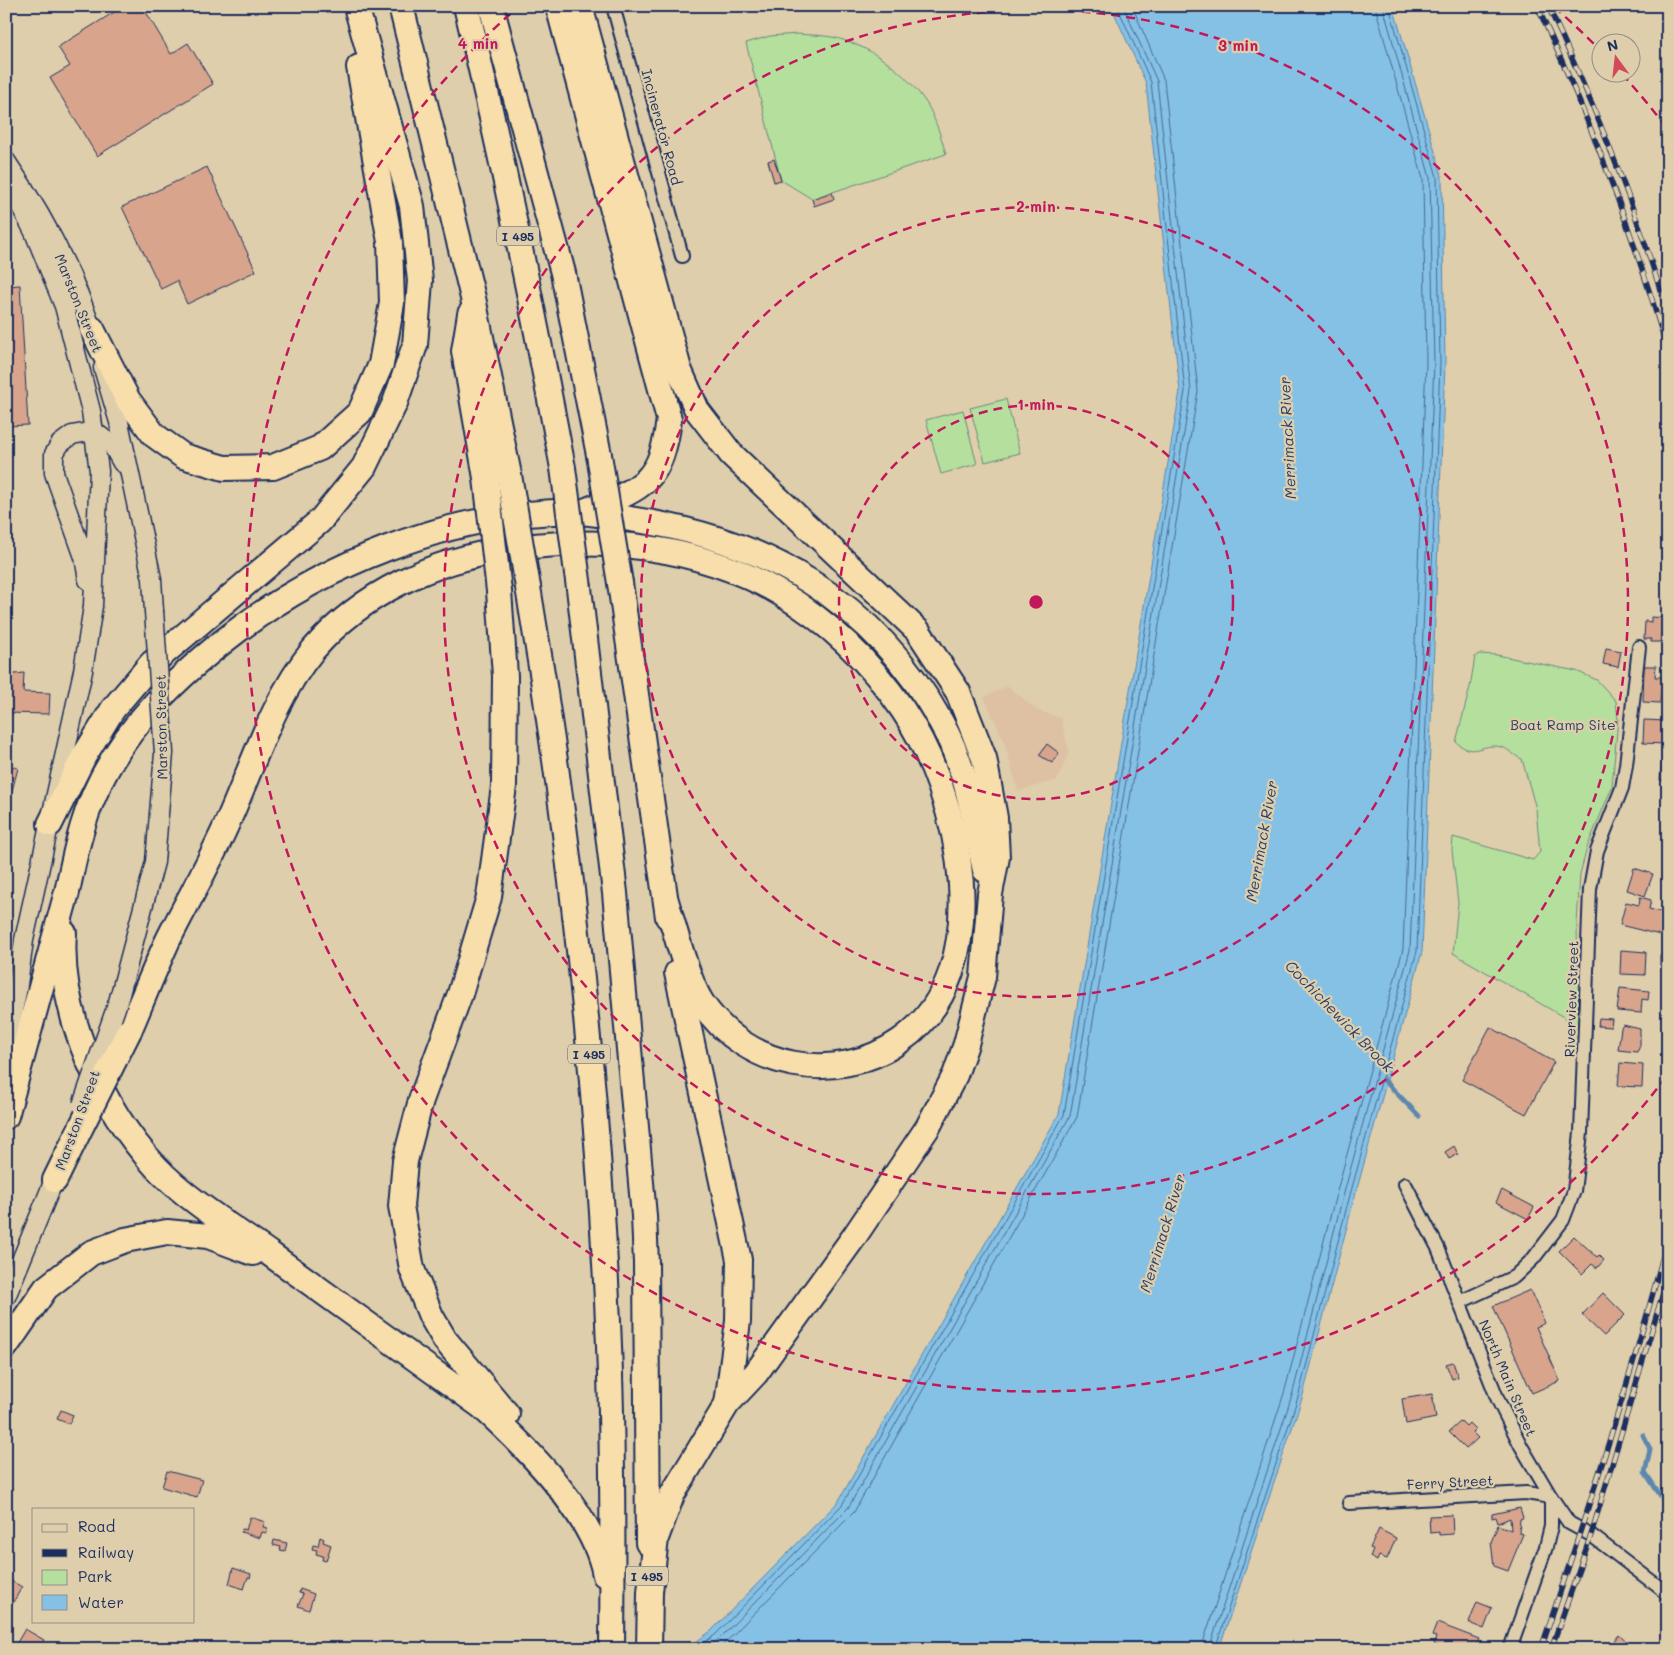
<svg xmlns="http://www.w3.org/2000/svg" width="1674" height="1655" font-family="Mali,sans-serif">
<rect width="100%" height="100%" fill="#dfceab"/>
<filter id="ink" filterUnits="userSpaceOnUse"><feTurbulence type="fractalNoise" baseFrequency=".02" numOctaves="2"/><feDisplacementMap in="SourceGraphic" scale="10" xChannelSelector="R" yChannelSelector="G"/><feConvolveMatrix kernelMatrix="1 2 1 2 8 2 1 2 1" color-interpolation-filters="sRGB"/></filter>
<g filter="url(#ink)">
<path fill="#ddc1a2" d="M1008 686 1037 710 1061 718 1069 752 1057 780 1018 791 1004 741 984 697Z"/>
<g fill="#b4df9c" stroke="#68877d">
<path d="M798 34C809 35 821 35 832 37 870 45 906 72 927 104 936 120 941 137 946 154L812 199 781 180 746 43 770 36Z"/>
<path d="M1006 399 1020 453 985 462 970 408Z"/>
<path d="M963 410 977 464 941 474 926 420Z"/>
<path d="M1479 654 1497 655 1576 671 1597 680 1616 701 1618 719 1612 787 1587 848 1580 874 1577 924 1579 1026 1453 953 1458 903 1452 850 1453 837 1533 860 1540 852 1536 809 1522 759C1514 756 1509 749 1501 747 1482 742 1474 759 1456 742L1470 687 1475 657Z"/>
</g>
<path fill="#85c1e5" stroke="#5b87af" d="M1111 6H1393L1442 176 1445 363 1422 952 1352 1207 1303 1395 1219 1649H686L711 1631 838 1502 1059 1114 1180 391 1146 83Z"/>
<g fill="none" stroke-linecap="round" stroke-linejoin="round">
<g stroke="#456994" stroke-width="1">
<path d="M695 1649 715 1635 842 1505 1064 1115 1185 391 1151 82 1117 6"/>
<path d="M706 1649 719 1639 848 1508 1070 1116 1191 391 1157 81 1123 6"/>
<path d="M719 1649 854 1512 1077 1117 1198 391 1164 80 1132 6"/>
<path d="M1201 1649 1285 1390 1334 1202 1403 949 1426 362 1423 179 1375 6"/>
<path d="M1209 1649 1293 1392 1341 1204 1410 950 1434 363 1430 178 1383 6"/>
<path d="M1215 1649 1299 1394 1347 1206 1417 951 1440 363 1437 177 1389 6"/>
</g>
<g stroke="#5b87af" stroke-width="5">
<path d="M1383 1079 1419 1116"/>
<path d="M1643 1435 1650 1449 1645 1472 1662 1498 1668 1500"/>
</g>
</g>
<g fill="#d8a48c" stroke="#1b2f5e">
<path d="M124 6H147L146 12 171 54 188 43 213 84 97 156 50 78 70 66 58 47Z"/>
<path d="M774 159 781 180 774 182 768 161Z"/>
<path d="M207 167 256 271 187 304 177 281 161 289 122 207Z"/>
<path d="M832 192 834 199 814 206 812 199Z"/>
<path d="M20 285 28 425 7 426 6 286Z"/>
<path d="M1651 617 1668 618 1667 633 1661 632V642H1651V639H1644L1645 621 1651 622Z"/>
<path d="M1606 648 1621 651 1618 667 1603 664Z"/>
<path d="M1644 666H1656L1655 677H1662L1660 703 1643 702Z"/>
<path d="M24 673 23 692 50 693 49 714 6 713V675Z"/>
<path d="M1644 720 1666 721 1665 744 1643 743Z"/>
<path d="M1047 744 1059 753 1052 763 1039 755Z"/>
<path d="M1662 762 1668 763V781L1660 780Z"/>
<path d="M6 765 18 768 10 799 6 798Z"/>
<path d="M1634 868 1653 874 1645 896 1627 890Z"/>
<path d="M1640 897 1651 900 1649 909 1665 913 1660 935 1620 925 1626 902 1639 905Z"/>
<path d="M1621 950 1646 952 1645 975 1620 974Z"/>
<path d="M1660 955 1668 956V965H1660Z"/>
<path d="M1620 988 1649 991 1648 1000 1642 999 1641 1013 1617 1011Z"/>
<path d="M1599 1018 1612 1019 1611 1027 1598 1026Z"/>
<path d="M1623 1025 1640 1029V1046L1637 1052 1618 1050 1621 1028Z"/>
<path d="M1490 1027 1554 1062 1526 1114 1462 1080Z"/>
<path d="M1620 1063 1643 1065 1642 1087 1618 1086Z"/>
<path d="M1454 1146 1458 1154 1449 1159 1445 1152Z"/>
<path d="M1502 1190 1534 1207 1528 1219 1496 1202Z"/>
<path d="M1574 1236 1597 1257 1599 1255 1604 1260 1597 1268 1592 1264 1582 1274 1559 1251Z"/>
<path d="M1530 1290 1545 1323 1536 1327 1560 1381 1532 1393 1493 1306Z"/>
<path d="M1603 1293 1625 1315 1604 1336 1582 1315Z"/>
<path d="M1453 1362 1458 1377 1452 1379 1446 1364Z"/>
<path d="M1432 1394 1436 1418 1406 1424 1402 1399Z"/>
<path d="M61 1410 73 1415 69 1424 57 1419Z"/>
<path d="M1461 1421 1466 1426 1469 1423 1475 1429 1472 1432 1478 1438 1466 1449 1449 1432Z"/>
<path d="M167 1471 202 1480 197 1497 162 1487Z"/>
<path d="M1520 1508 1523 1518 1520 1519 1519 1533 1523 1534 1508 1571 1494 1566 1491 1542 1498 1525 1511 1530 1510 1518 1498 1523 1496 1517 1492 1518V1514Z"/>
<path d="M1452 1515 1453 1534 1439 1535V1532L1430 1533 1429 1516Z"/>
<path d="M250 1517 265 1522 263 1527 268 1528 266 1533 262 1532 260 1538 241 1532 242 1529 246 1530Z"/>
<path d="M1379 1529 1396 1538 1387 1559 1379 1556 1377 1561 1370 1557 1373 1549 1370 1548Z"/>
<path d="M320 1537 324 1539 323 1542 331 1545 326 1561 322 1560 323 1556 316 1554 317 1550 312 1549 313 1545 318 1546Z"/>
<path d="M274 1540 287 1543 285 1551 280 1550 281 1547 273 1545Z"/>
<path d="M233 1568 251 1574 250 1578 248 1577 244 1589 229 1584Z"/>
<path d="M6 1578 22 1587 6 1615Z"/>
<path d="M300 1589 314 1594 309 1610 298 1606 303 1594 299 1593Z"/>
<path d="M1477 1602 1492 1608 1484 1629 1469 1623Z"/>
<path d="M1437 1623 1479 1639 1475 1649H1445L1434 1644 1436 1637 1432 1636Z"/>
<path d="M25 1629 44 1640 39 1649H20L15 1646Z"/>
<path d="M1619 1635 1634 1649H1607Z"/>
</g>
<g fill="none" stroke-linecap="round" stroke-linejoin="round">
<defs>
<g id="minor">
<path d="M613 6 682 256"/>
<path d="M1405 1184 1438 1248 1498 1400 1521 1446 1551 1497 1569 1523 1591 1535 1668 1594"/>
<path d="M1460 1302 1514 1277 1533 1259 1563 1220 1574 1191 1581 1133 1590 889 1597 851 1622 788 1626 765 1639 647"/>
<path d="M1349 1503 1526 1493 1551 1497"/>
<path d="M1510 1649 1546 1547 1551 1526V1497"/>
</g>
<g id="secondary">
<path d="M6 161C43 215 76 277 95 340"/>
<path d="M6 178 34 232 64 306 91 411 99 471 93 606 83 671 24 940 17 992 6 1042"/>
<path d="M103 368 119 422 152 579 154 611"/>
<path d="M88 580 84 557 54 473V454L60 444 72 435 94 431 112 445 122 463"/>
<path d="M118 1002 155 862 164 753"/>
<path d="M6 1297 59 1168"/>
</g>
<g id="motorway">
<path d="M401 6 473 298 509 475"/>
<path d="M466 6C503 159 534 313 563 468"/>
<path d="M491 6 563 273 599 455"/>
<path d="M558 6 669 419C661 483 643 488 587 510"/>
<path d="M580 6 679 369 697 410 731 454 918 631 958 692 984 758 995 818 997 857 990 894 983 977 966 1044 955 1075 928 1127 854 1237 756 1373 727 1404 672 1495 656 1538 650 1592 649 1649"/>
<path d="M470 314 464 351 486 478"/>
<path d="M92 329 128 400 154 435 183 456 224 468 273 467 320 448 360 412 381 364 392 303 390 242 359 67"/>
<path d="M620 583 668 917"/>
<path d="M528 587C569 828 597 1078 608 1322 613 1431 613 1540 612 1649"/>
<path d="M579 588 615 893 644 1216 646 1263 648 1543"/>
<path d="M499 591 505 676 504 786 489 897 460 994 421 1100 405 1161 401 1206 412 1269 431 1316 445 1340 507 1414"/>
<path d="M50 824 84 756 113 709 151 664 320 521 364 467 395 403 415 345 420 281 412 206 356 6"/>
<path d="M64 933C58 1013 102 1109 156 1167 187 1200 235 1229 273 1256 342 1306 412 1356 481 1406 526 1447 594 1514 605 1575"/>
<path d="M677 973 739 1260 738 1321 727 1404"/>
<path d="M129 1031C142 1001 154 970 168 940 188 900 211 861 229 819 254 763 273 699 313 650 363 592 434 560 509 549 601 536 698 545 780 593 829 622 871 663 903 710 960 795 1001 971 900 1041 835 1086 746 1069 702 1003 687 980 675 929 666 901"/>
<path d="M6 1116 67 892C74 859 81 824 95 793 125 725 180 674 238 630 328 563 441 518 553 512 579 510 605 515 630 519 766 539 873 600 941 722 967 769 974 819 985 870"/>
<path d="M55 1180 77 1135"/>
<path d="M6 1346 46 1288 91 1253 125 1240 167 1232 208 1236 253 1253"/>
</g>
</defs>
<use href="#minor" stroke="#1b2f5e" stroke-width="16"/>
<use href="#secondary" stroke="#1b2f5e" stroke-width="21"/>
<use href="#motorway" stroke="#1b2f5e" stroke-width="28"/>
<use href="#minor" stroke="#dfceab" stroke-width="12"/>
<use href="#secondary" stroke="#dfceab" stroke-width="18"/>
<use href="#motorway" stroke="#f8deab" stroke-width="24"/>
<defs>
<g id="rail">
<path d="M1537 6C1590 119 1633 232 1668 352"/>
<path d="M1548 6C1595 106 1637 210 1668 316"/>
<path d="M1541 1649C1587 1513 1632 1376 1668 1237"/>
<path d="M1551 1649 1591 1535 1668 1276"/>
</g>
</defs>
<use href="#rail" stroke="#1b2f5e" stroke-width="5.5"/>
<use href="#rail" stroke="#dfceab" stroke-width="4" stroke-dasharray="11" stroke-linecap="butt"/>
<defs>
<g id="secondary-bridge">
<path d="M154 611 164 753"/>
<path d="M82 1105 118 1002"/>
</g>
<g id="motorway-bridge">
<path d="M599 455 620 583"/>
<path d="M563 468 579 588"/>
<path d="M509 475 528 587"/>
<path d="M486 478 499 591"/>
<path d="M77 1135 129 1031"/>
</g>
</defs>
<use href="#secondary-bridge" stroke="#1b2f5e" stroke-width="21" stroke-linecap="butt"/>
<use href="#motorway-bridge" stroke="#1b2f5e" stroke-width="28" stroke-linecap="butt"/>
<use href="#secondary-bridge" stroke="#dfceab" stroke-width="18"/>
<use href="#motorway-bridge" stroke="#f8deab" stroke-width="24"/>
</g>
</g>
<g fill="none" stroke="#c2185b" stroke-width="2.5" stroke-dasharray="9 6">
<circle cx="1036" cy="602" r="197"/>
<circle cx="1036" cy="602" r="395"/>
<circle cx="1036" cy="602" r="592"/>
<path d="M1666 1077A789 789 0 1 1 518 7M1554 7A789 789 0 0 1 1599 49M1622 74A789 789 0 0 1 1666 127"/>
</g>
<g text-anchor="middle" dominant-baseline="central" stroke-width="4.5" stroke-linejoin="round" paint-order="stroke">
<g fill="#dfceab" stroke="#565f75" stroke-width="1">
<rect x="497" y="226.5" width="42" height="19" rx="4"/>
<rect x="568" y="1044.5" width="42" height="19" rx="4"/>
<rect x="626" y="1566.5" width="42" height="19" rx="4"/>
</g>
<g font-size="12" font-weight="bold" fill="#1b2f5e">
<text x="518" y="236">I 495</text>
<text x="589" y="1054">I 495</text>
<text x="647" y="1576">I 495</text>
</g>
<g font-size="14" fill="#1b2f5e" stroke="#dfceab">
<text transform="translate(662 127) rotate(75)">Incinerator Road</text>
<text transform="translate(79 303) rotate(68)">Marston Street</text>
<text transform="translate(161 727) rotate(-91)">Marston Street</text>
<text transform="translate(1571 999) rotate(-88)">Riverview Street</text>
<text transform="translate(77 1120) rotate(-70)">Marston Street</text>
<text transform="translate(1508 1378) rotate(67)">North Main Street</text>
<text transform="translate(1450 1482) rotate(-3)">Ferry Street</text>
</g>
<g font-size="14" fill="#2a4164" stroke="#dfceab">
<text x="1563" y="724">Boat Ramp Site</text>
</g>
<g font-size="15" font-style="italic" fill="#263e6c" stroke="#dfceab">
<text transform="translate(1287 438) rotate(-93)">Merrimack River</text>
<text transform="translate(1261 841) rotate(-80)">Merrimack River</text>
<text transform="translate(1340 1016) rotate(46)">Cochichewick Brook</text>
<text transform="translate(1162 1233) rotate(-73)">Merrimack River</text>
</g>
</g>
<circle cx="1036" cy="602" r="8" fill="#c2185b" stroke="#dfceab" stroke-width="2.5"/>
<g font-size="15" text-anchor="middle" font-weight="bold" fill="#c2185b" stroke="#dfceab" stroke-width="4.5" stroke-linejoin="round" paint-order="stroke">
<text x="478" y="49">4 min</text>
<text x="1238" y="51">3 min</text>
<text x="1036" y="212">2 min</text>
<text x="1036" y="410">1 min</text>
</g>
<rect width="1674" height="1655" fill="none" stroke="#dfceab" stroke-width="25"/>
<rect x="12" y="12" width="1649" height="1630" fill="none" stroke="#1b2f5e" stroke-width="2" filter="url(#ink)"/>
<rect x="32" y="1508" width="162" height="115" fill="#dfceab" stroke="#918e8c"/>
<rect x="42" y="1524" width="25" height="8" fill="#dfceab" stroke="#918e8c"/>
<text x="78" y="1532" font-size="15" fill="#1b2f5e">Road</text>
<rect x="42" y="1549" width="25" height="8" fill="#1b2f5e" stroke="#918e8c"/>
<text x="78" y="1558" font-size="15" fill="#1b2f5e">Railway</text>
<rect x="42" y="1570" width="25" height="15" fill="#b4df9c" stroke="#918e8c"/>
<text x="78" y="1582" font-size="15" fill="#1b2f5e">Park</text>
<rect x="42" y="1595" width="25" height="15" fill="#85c1e5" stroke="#918e8c"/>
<text x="78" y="1608" font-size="15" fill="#1b2f5e">Water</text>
<g transform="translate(1616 58) rotate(345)"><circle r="24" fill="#dfceab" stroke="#918e8c"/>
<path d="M0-4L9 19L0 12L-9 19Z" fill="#d1495b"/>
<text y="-8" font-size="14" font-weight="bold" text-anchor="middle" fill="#1b2f5e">N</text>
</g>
</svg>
